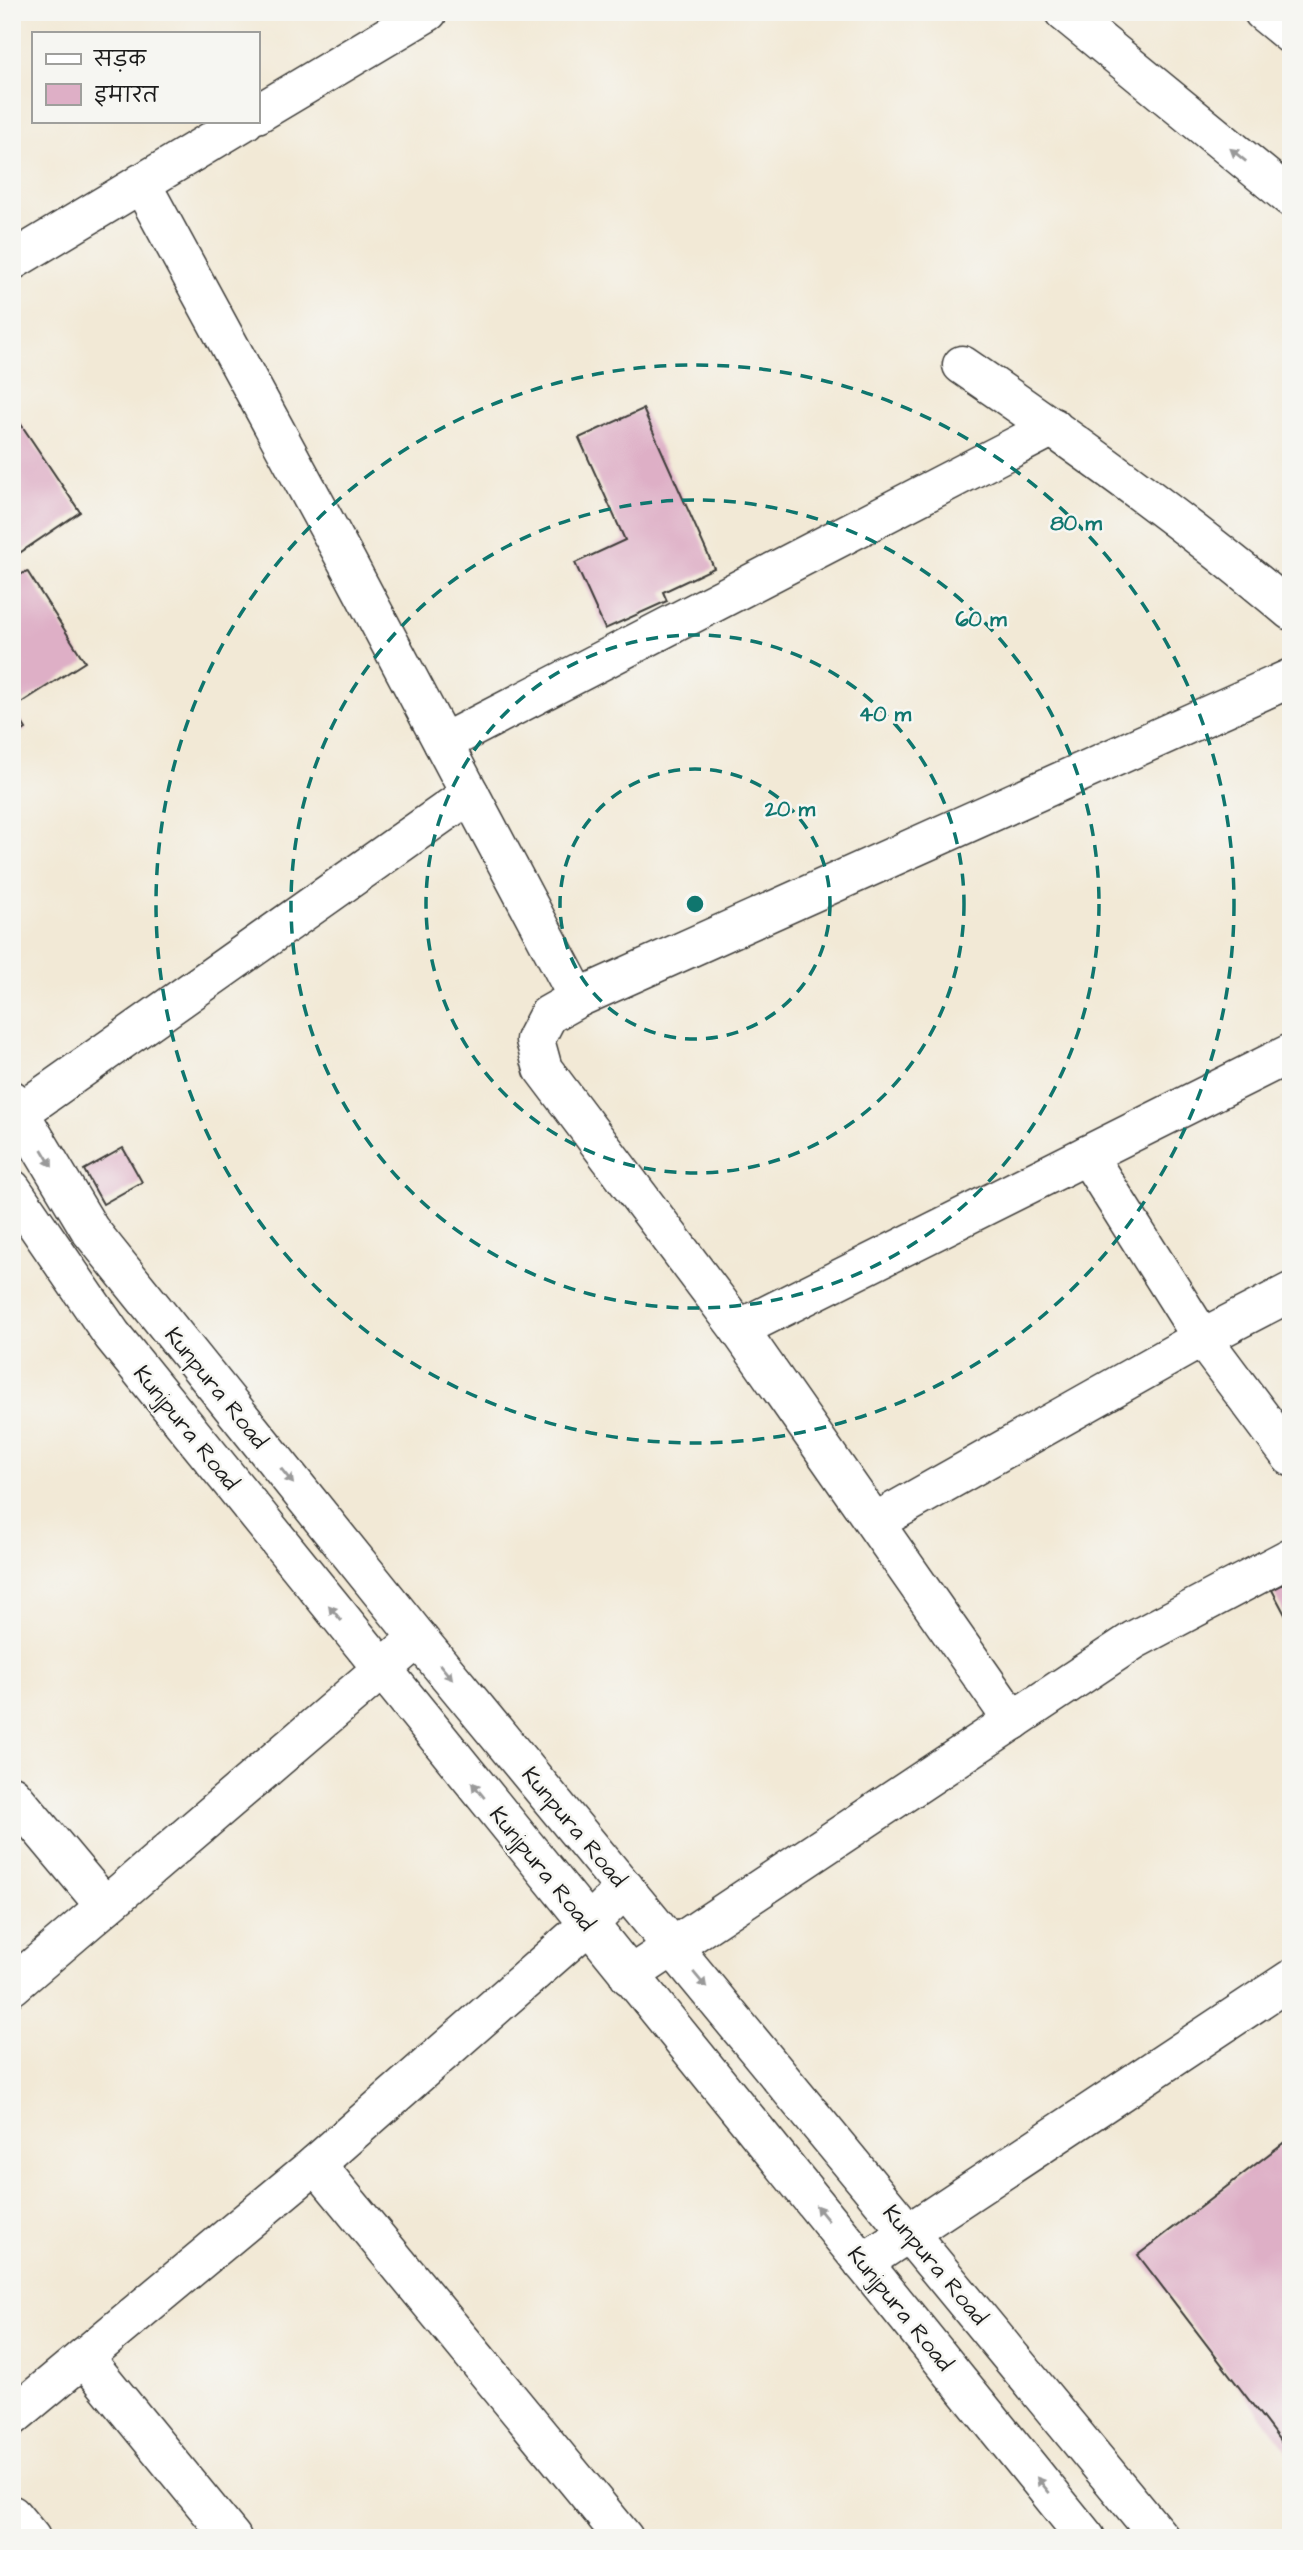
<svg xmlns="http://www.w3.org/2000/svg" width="1303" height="2550" font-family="'Architects Daughter','Playpen Sans Deva',sans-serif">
<rect width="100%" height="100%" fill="#f6f6f2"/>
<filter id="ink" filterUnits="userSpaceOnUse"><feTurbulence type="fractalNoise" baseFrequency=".0143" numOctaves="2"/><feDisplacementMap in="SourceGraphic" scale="14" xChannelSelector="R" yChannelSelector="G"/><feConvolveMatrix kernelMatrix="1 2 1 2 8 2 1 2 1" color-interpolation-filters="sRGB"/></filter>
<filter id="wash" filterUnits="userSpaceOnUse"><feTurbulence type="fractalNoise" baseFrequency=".00686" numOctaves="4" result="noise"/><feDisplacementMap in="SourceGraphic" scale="28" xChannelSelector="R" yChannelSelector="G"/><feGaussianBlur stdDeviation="1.57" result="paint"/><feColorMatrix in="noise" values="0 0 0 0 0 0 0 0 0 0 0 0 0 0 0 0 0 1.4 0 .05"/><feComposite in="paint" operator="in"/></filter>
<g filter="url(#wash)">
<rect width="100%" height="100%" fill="#f2e9d6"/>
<g id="blocks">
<g fill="#deafc6">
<path d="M643 409 714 568 663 592 667 601 605 629 575 563 625 540 579 438Z"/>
<path d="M12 411 80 512 12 558Z"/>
<path d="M27 571 85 662 13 708 26 729 12 738V580Z"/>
<path d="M123 1148 142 1182 103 1204 84 1170Z"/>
<path d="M1291 1580V1626L1272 1590Z"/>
<path d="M1291 2137V2455L1138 2255Z"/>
</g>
</g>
</g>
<g filter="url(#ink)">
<use href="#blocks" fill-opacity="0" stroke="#3c3b38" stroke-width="2"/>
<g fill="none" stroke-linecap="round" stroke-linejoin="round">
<defs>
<g id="minor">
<path d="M1064 12 1291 198"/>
<path d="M1263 12 1291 35"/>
<path d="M257 114 428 12"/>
<path d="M141 183 347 562 578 998"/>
<path d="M12 261 245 121"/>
<path d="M962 365C1075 442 1186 522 1291 611"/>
<path d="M443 743 1053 427"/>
<path d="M12 1118 470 794"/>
<path d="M1087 1155 1202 1338 1291 1457"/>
<path d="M739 1329 1291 1053"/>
<path d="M875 1522 1202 1338 1291 1292"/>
<path d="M1013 1721 739 1329 543 1069 535 1040 548 1015 578 998 1291 678"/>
<path d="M12 1795 105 1906"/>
<path d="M629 1976 1134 1640 1291 1557"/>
<path d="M12 1986 418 1638"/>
<path d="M316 2164 624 2538"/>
<path d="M863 2263 1291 1979"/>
<path d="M84 2357 232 2538"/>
<path d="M12 2417 316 2164 588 1925 625 1888"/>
<path d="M12 2515 31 2538"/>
</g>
<g id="tertiary">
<path d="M12 1100 90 1230 418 1638 1160 2538"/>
<path d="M12 1189 112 1335 1086 2538"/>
</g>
</defs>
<use href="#minor" stroke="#3c3b38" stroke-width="41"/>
<use href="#tertiary" stroke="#3c3b38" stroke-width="41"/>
<use href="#minor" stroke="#fff" stroke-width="38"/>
<use href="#tertiary" stroke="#fff" stroke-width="38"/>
</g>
<defs><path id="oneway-solid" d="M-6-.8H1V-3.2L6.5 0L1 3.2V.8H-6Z" transform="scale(1.75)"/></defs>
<g fill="#999">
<use href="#oneway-solid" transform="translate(1238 155) rotate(-141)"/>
<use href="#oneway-solid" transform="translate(47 1158) rotate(59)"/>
<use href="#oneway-solid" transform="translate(287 1476) rotate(51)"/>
<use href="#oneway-solid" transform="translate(335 1613) rotate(-129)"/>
<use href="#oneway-solid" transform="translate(446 1672) rotate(50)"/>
<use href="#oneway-solid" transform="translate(478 1790) rotate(-129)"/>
<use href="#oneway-solid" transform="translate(700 1980) rotate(50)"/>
<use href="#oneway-solid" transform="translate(822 2213) rotate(-129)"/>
<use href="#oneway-solid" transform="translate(1043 2485) rotate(-129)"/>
</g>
</g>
<g fill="none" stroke="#0f766e" stroke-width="3.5" stroke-dasharray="12 9">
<circle cx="695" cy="904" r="135"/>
<circle cx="695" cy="904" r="269"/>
<circle cx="695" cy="904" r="404"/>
<circle cx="695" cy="904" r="539"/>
</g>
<g text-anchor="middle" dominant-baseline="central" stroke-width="5" stroke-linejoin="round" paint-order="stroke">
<g font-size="23" fill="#1c1c1c" stroke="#f6f6f2">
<text transform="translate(216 1388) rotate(51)">Kunpura Road</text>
<text transform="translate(186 1428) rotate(51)">Kunjpura Road</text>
<text transform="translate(574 1827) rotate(50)">Kunpura Road</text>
<text transform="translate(542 1869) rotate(51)">Kunjpura Road</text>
<text transform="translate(935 2265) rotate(50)">Kunpura Road</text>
<text transform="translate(900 2309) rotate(51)">Kunjpura Road</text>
</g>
</g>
<circle cx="695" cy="904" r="10" fill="#0f766e" stroke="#f6f6f2" stroke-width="3.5"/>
<g font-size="21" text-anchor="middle" font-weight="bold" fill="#0f766e" stroke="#f6f6f2" stroke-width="5" stroke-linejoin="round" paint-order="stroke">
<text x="1076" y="530">80 m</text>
<text x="981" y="626">60 m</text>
<text x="885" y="721">40 m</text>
<text x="790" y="816">20 m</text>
</g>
<rect width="1303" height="2550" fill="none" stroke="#f6f6f2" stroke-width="42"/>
<rect x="32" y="32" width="228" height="91" fill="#f6f6f2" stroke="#9f9f9c" stroke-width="2"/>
<rect x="46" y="54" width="35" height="10" fill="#ffffff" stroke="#9f9f9c" stroke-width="2"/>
<text x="94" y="66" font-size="21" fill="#1c1c1c">सड़क</text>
<rect x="46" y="84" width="35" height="21" fill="#deafc6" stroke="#9f9f9c" stroke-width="2"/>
<text x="94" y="102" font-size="21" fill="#1c1c1c">इमारत</text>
</svg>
